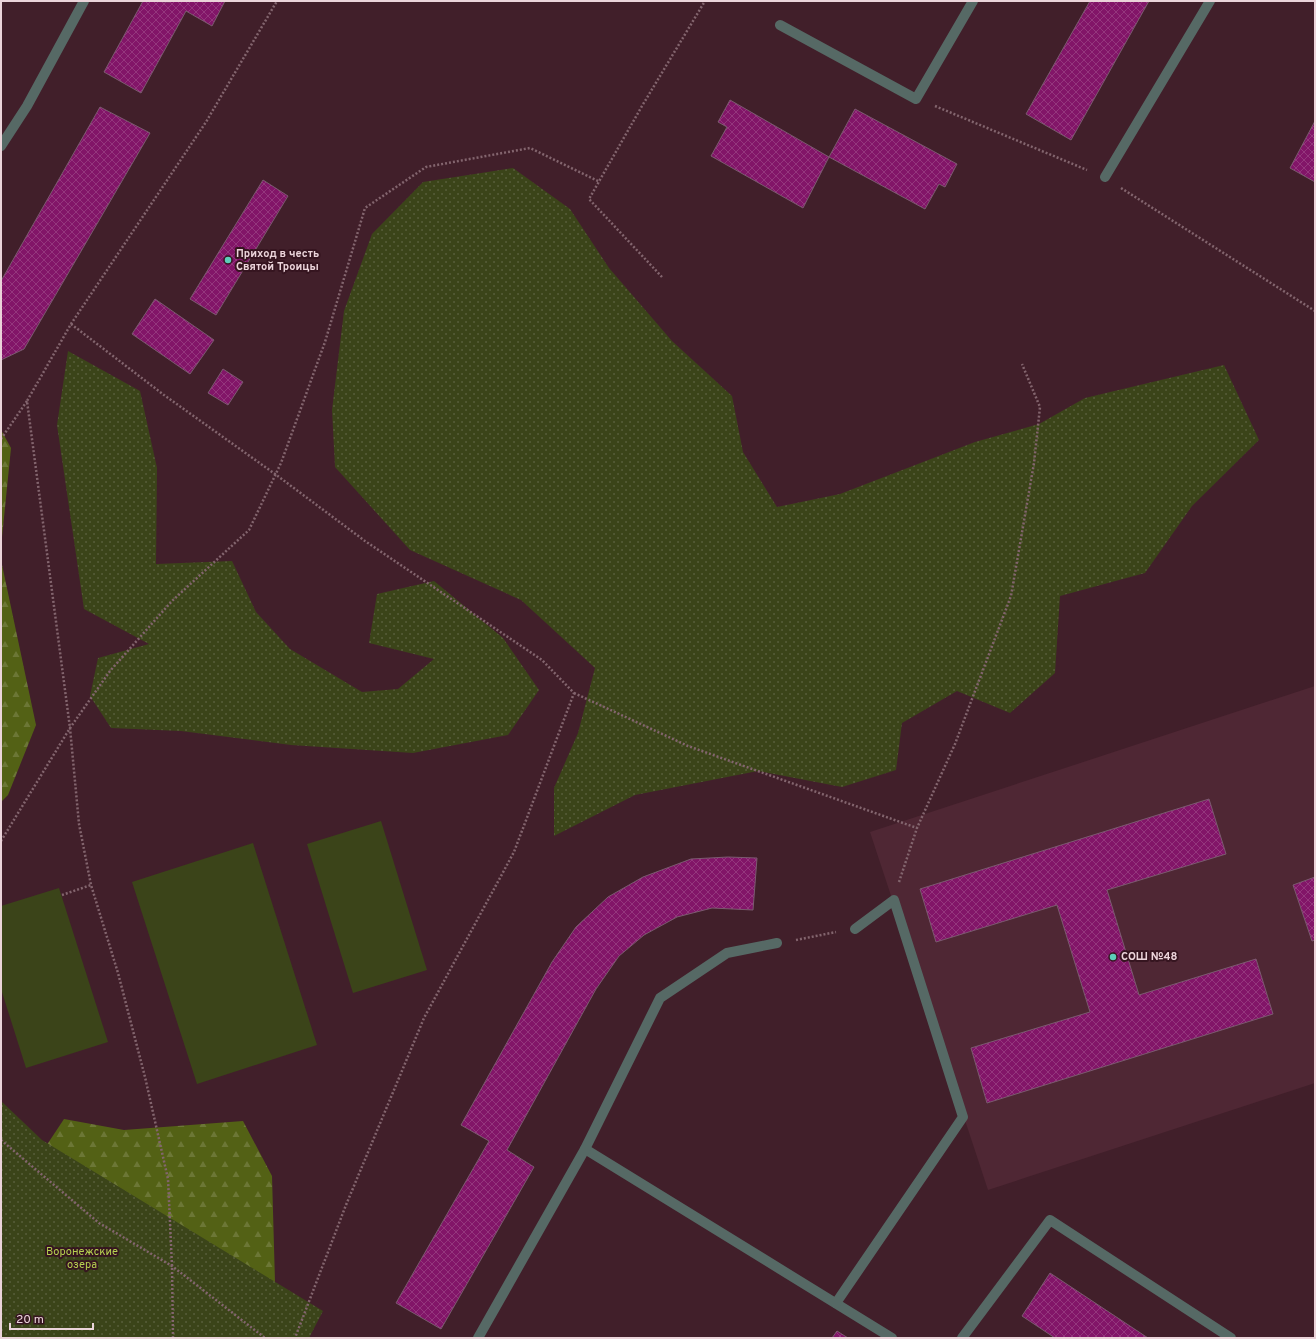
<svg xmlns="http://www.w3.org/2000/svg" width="1316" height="1339" font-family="Overpass,sans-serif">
<defs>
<pattern id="forest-firs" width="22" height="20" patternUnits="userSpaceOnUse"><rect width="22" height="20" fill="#536115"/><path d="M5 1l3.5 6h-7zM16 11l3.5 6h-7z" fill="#6c7736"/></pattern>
<pattern id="park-dots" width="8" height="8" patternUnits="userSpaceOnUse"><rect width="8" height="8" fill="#3b4419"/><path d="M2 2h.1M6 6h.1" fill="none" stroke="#585e3a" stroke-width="1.8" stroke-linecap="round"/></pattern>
<pattern id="building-cross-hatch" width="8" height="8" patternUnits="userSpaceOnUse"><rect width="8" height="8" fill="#821568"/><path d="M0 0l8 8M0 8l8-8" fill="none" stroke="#94367d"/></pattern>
</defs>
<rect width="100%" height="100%" fill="#411f2a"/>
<path fill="#4f2734" d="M1315 686V1083L988 1190 870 832Z"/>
<g fill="#3b4419">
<path d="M381 821 427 970 353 993 307 844Z"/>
<path d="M253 843 317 1045 197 1084 132 882Z"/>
<path d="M59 888 108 1042 26 1068 1 989V906Z"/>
</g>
<g fill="url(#forest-firs)">
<path d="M1 430 11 448 1 547Z"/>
<path d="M1 560 36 725 8 795 1 802Z"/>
<path d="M64 1119 124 1130 243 1121 272 1176 275 1282 1 1338V1214Z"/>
</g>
<g fill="url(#park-dots)">
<path d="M513 168 570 209 609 268 672 341 732 396 743 452 777 507 840 494 975 442 1039 424 1085 398 1224 365 1259 440 1192 506 1145 573 1060 596 1055 673 1010 713 957 691 902 723 896 770 842 787 758 771 635 795 554 836V788L578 733 595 668 521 600 410 550 335 467 332 410 344 311 372 234 423 182Z"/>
<path d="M68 351 140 391 157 468 156 564 232 561 256 612 290 649 362 692 398 689 434 659 369 643 377 594 434 581 503 638 539 690 508 735 413 753 291 745 181 731 111 728 90 696 98 658 149 644 84 609 57 425Z"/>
<path d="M1 1101 42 1140 323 1311 309 1338H1Z"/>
</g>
<g fill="url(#building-cross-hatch)" stroke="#7b5a6f">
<path d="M143 1 170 2V1H225L212 26 186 11 141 93 104 72Z"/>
<path d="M1090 1H1149L1071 140 1026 114Z"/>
<path d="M730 100 829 157 803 208 711 156 727 127 718 122Z"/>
<path d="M100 107 150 133 24 349 1 360V281Z"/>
<path d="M855 109 957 164 945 187 939 184 925 209 829 157Z"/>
<path d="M1315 121V182L1290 168Z"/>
<path d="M263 180 288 196 216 315 190 299Z"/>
<path d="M155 299 214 340 190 374 132 334Z"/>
<path d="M223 369 243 382 228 405 208 393Z"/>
<path d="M1209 799 1226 854 1107 890 1139 995 1256 959 1273 1014 987 1103 971 1048 1090 1012 1057 905 936 942 920 889Z"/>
<path d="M728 857 757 858 753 910 712 908 677 917 644 935 619 956 596 989 507 1150 534 1167 441 1329 396 1303 489 1141 461 1125 552 962 576 927 608 897 643 877 691 859Z"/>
<path d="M1315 877V940L1312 941 1293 885Z"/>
<path d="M1050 1273 1148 1338H1055L1022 1316Z"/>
<path d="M837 1331 848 1338H832Z"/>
</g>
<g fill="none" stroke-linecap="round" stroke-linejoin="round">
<g stroke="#83656e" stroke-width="2.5" stroke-dasharray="2 2" stroke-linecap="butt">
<path d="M935 106 1087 170"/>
<path d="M1121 188 1315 311"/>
<path d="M662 277 589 199 642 106 705 1"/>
<path d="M71 324 164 395 275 474 365 541 542 660 574 693 514 852 424 1018 346 1205 295 1338"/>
<path d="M1 439 27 401"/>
<path d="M574 693 688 746 917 828"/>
<path d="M1 841 70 728 110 671 172 601 249 530 281 463 325 342 365 208 426 167 530 148 600 182"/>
<path d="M899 882 917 828 955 744 1011 596 1034 463 1040 407 1022 364"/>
<path d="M62 895 91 885"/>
<path d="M796 940 836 932"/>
<path d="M1 1140 99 1223 172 1266 265 1338"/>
<path d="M173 1338 172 1266 168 1179 145 1077 118 973 91 885 79 824 70 728 27 401 71 324 206 122 277 1"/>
</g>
<g stroke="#566965" stroke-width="10">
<path d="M780 25 916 99 973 1"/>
<path d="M1 146 27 106 84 1"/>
<path d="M1105 177 1210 1"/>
<path d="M585 1149 892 1338"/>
<path d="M836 1303 963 1117 894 900 855 929"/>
<path d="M478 1338 585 1149 660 998 727 953 777 943"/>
<path d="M962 1338 1050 1220 1231 1338"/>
</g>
</g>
<g fill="#5cceba" stroke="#361520" stroke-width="1.5">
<circle cx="228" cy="260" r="4"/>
<circle cx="1113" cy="957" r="4"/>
</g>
<g text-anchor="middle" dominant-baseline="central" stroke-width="4" stroke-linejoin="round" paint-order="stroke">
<g font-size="11" font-weight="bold" fill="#ebd4da" stroke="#361520" text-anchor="start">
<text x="236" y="254">Приход в честь<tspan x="236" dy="13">Святой Троицы</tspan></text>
<text x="1121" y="957">СОШ №48</text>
</g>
<g font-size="11" fill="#b6d150" stroke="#361520">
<text x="82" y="1252">Воронежские<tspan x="82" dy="13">озера</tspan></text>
</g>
</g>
<rect width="1316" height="1339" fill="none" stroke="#ebd4da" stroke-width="4"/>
<path d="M10 1323v6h83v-6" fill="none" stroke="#ebd4da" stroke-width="2"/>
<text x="16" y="1323" font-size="12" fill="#ebd4da" stroke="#361520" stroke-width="3" paint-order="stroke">20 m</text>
</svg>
